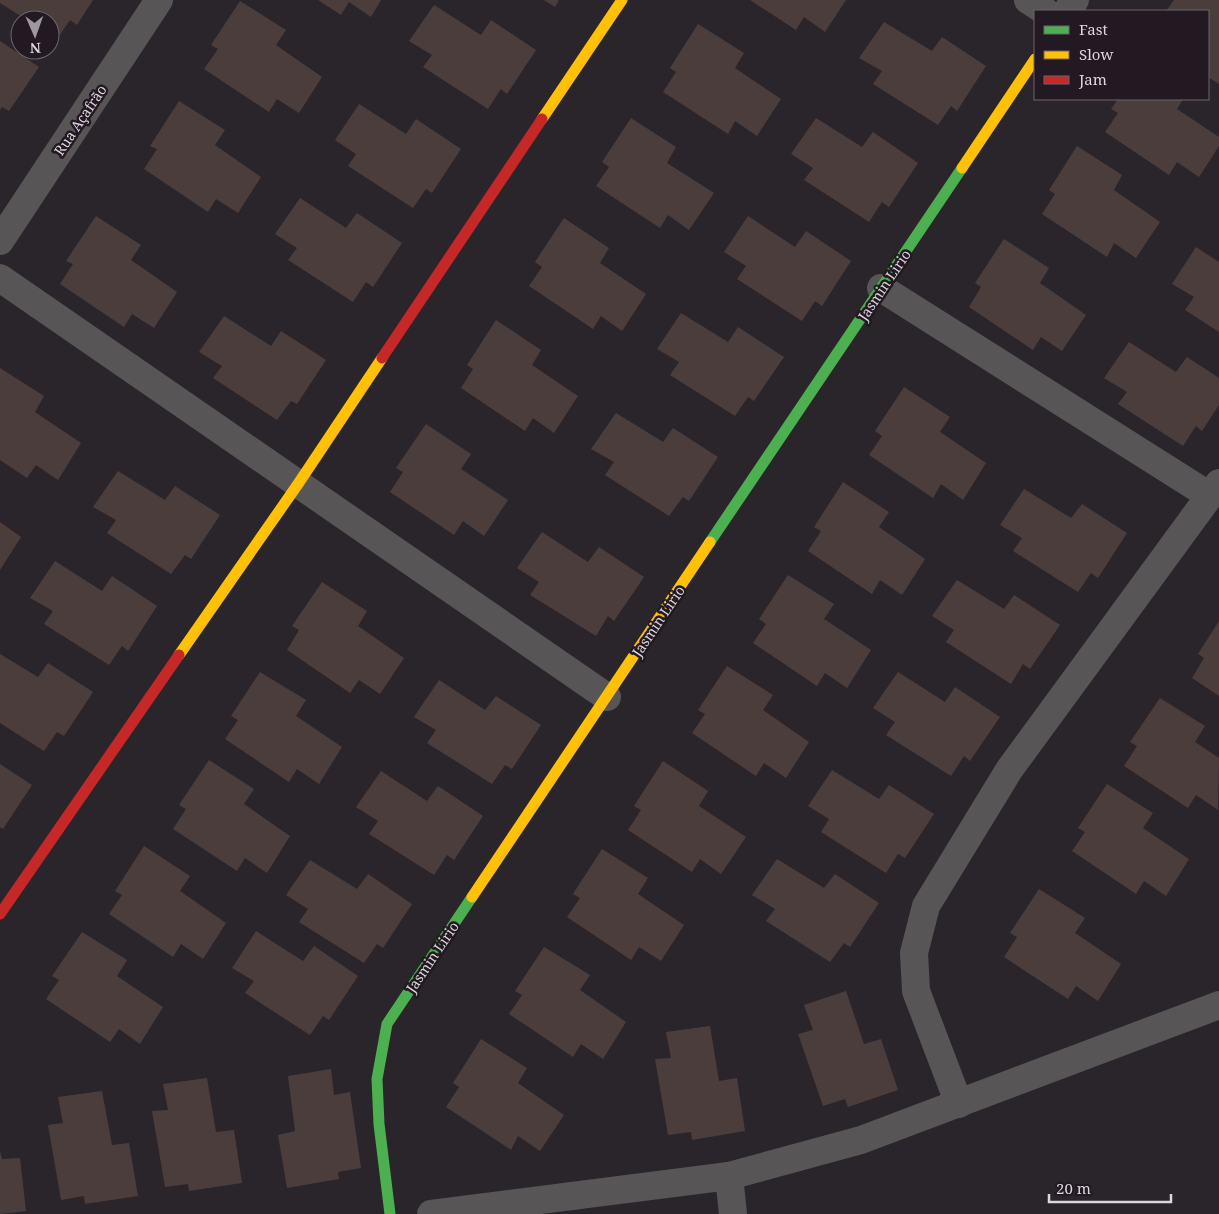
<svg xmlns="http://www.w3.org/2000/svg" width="1219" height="1214" font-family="'Noto Serif',serif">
<rect width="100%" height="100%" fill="#2a252a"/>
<g fill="#4c3d3d">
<path d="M0 0H93L77 25 70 20 57 39 50 35V20H27L0 3Z"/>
<path d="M318 0H381L371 17 349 2 341 15Z"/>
<path d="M544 0H559L555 7Z"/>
<path d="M750 0H846L825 32 804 17 796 30Z"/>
<path d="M1174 0H1219V84L1208 77V11H1166Z"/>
<path d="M240 1 286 30 276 45 322 77 299 113 277 99 269 112 204 69 218 49 211 45Z"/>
<path d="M434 5 481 35 491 20 536 50 507 94 501 89 488 109 423 67 432 55 409 41Z"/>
<path d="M884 22 932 51 942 37 986 66 957 111 951 106 938 125 873 84 882 71 859 58Z"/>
<path d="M698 24 744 53 735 68 781 99 757 136 735 121 728 134 663 92 676 72 670 68Z"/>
<path d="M0 41 39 67 9 111 2 107 0 110Z"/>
<path d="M1118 99H1183L1177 109 1219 137V146L1199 177 1177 162 1169 175 1105 132 1118 113 1111 109Z"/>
<path d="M179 101 225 130 215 145 261 177 238 213 216 199 208 212 144 169 157 149 150 146Z"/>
<path d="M359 104 406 134 416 119 461 149 432 193 426 189 413 208 348 166 356 154 335 140Z"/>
<path d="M631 118 676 147 667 163 714 193 689 230 668 215 660 228 596 186 609 167 602 162Z"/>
<path d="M816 118 862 147 873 132 918 163 889 207 882 202 869 222 804 180 813 168 791 154Z"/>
<path d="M1077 146 1122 175 1114 190 1160 222 1136 258 1114 243 1107 257 1042 214 1055 194 1049 190Z"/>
<path d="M300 198 346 228 357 213 402 243 373 287 366 282 353 302 288 260 297 248 275 234Z"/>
<path d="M96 216 141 245 131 260 177 292 154 328 132 314 124 327 60 284 73 264 66 261Z"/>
<path d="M748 216 795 247 806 231 851 261 822 306 815 301 802 321 737 279 746 266 724 252Z"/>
<path d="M564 218 609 248 600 263 646 294 622 331 601 316 593 329 529 286 542 267 535 262Z"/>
<path d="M1004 239 1049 268 1040 283 1086 315 1062 351 1041 337 1033 350 969 307 981 287 975 283Z"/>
<path d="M1196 247 1219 262V332L1185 310 1194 297 1172 284Z"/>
<path d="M681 313 728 342 738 327 784 357 754 401 748 397 735 416 670 375 679 362 657 349Z"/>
<path d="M224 316 271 346 281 331 326 360 297 404 291 401 277 420 213 378 222 366 199 352Z"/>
<path d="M496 320 541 350 532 365 578 396 554 433 533 418 525 431 461 388 473 369 467 365Z"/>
<path d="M1129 342 1176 372 1187 357 1219 378V405L1202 431 1196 426 1183 446 1118 404 1127 392 1104 378Z"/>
<path d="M0 368 44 396 35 412 81 443 58 480 36 465 27 478 0 460Z"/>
<path d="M904 387 950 417 940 432 986 463 963 500 941 484 933 498 869 455 882 436 875 431Z"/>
<path d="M616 413 663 442 673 428 718 457 689 501 683 497 669 516 605 475 614 462 591 449Z"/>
<path d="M426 424 471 454 461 469 508 500 484 536 463 521 454 535 390 492 403 472 396 468Z"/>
<path d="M118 471 165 500 175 486 220 515 191 559 185 555 171 574 107 533 116 520 93 507Z"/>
<path d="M843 482 889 512 879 527 925 559 902 595 880 580 872 594 808 551 821 531 814 527Z"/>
<path d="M1024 489 1071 518 1082 504 1127 533 1098 578 1091 573 1078 592 1013 551 1022 538 1000 525Z"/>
<path d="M0 522 21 537 0 570Z"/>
<path d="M542 532 588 562 599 547 644 577 614 621 608 616 596 636 530 595 539 582 517 568Z"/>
<path d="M55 561 102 591 112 576 157 606 128 651 122 646 109 665 44 624 53 611 30 598Z"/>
<path d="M788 575 834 604 824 619 871 650 847 688 825 673 817 686 753 643 766 624 759 619Z"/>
<path d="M957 580 1004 609 1014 595 1060 625 1030 669 1023 664 1011 684 946 642 954 630 932 616Z"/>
<path d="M322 582 367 611 358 626 404 658 380 694 359 680 350 693 287 650 299 630 292 626Z"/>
<path d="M1219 621V696L1192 678 1204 658 1198 654Z"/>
<path d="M0 654 38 677 48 663 93 692 64 736 57 732 44 751 0 723Z"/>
<path d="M727 666 773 695 763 710 809 742 786 778 764 763 756 776 692 733 705 714 698 710Z"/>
<path d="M260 672 306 700 296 716 342 747 319 784 297 769 289 782 225 739 238 720 231 716Z"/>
<path d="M898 672 945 702 955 687 1000 717 970 761 964 756 951 776 886 735 895 722 873 708Z"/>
<path d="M439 680 485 710 496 696 541 725 512 769 505 765 492 784 427 743 436 730 414 717Z"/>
<path d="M1160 698 1205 726 1195 742 1219 758 1218 810 1196 795 1188 808 1124 766 1137 746 1130 742Z"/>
<path d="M209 760 254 789 244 804 290 836 267 873 245 858 237 871 173 829 186 809 179 805Z"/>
<path d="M663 761 708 791 699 806 746 837 721 874 700 859 692 872 628 830 641 810 634 806Z"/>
<path d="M0 764 32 785 3 829 0 827Z"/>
<path d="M832 770 879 799 889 785 934 814 905 858 898 854 886 873 821 832 829 819 808 806Z"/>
<path d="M381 771 427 801 438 786 483 816 454 860 447 855 434 875 369 834 378 821 356 807Z"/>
<path d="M1107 784 1153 813 1143 828 1189 859 1166 896 1144 881 1136 894 1072 851 1085 832 1078 828Z"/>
<path d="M144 846 190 876 180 891 226 923 203 959 181 944 173 957 109 914 122 895 115 891Z"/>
<path d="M602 849 648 878 638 894 684 925 661 961 639 947 631 960 567 917 580 898 573 894Z"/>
<path d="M777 859 824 888 835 874 879 903 850 947 844 943 830 962 766 921 775 909 752 895Z"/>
<path d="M310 860 357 889 368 874 412 904 383 948 377 944 364 963 299 922 308 909 286 895Z"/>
<path d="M1039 889 1085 918 1075 933 1121 964 1098 1001 1076 986 1068 999 1004 957 1017 937 1010 933Z"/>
<path d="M256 931 303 961 314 946 358 976 329 1020 323 1016 310 1035 245 993 254 981 232 968Z"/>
<path d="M82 932 127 960 117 976 163 1007 140 1044 119 1029 110 1042 46 999 59 980 52 976Z"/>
<path d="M544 947 590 975 580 990 626 1022 603 1059 581 1044 573 1057 509 1014 522 995 515 991Z"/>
<path d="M846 991 864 1044 881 1039 898 1090 848 1107 845 1099 823 1106 798 1034 813 1030 804 1005Z"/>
<path d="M710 1026 719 1081 737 1078 745 1131 692 1140 691 1132 668 1135 655 1059 671 1058 666 1032Z"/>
<path d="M481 1039 527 1068 518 1083 564 1115 540 1151 518 1136 511 1150 446 1107 459 1087 453 1083Z"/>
<path d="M331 1069 334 1095 350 1092 361 1168 338 1172 339 1179 287 1188 278 1135 295 1131 288 1076Z"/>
<path d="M207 1078 216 1132 234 1130 242 1183 189 1191 188 1184 165 1187 152 1111 168 1110 163 1084Z"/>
<path d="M102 1091 112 1145 129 1143 138 1196 85 1204 84 1196 61 1200 48 1125 63 1123 58 1097Z"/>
<path d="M0 1151 2 1159 20 1158 26 1211 0 1214Z"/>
</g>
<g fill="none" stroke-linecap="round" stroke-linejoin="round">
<g stroke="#585556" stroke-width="28">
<path d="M1028 0 1045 11"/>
<path d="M1067 11 1075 0"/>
<path d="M0 241 159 0"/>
<path d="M0 278 607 697"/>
<path d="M881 288 1210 496"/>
<path d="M959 1104 916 991 914 953 926 906 1009 770 1219 483"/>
<path d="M729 1176 733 1214"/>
<path d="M431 1214 729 1176 861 1140 1219 1005"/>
</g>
<g stroke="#4caf50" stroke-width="11">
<path d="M710 542 962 168"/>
<path d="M390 1214 379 1124 377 1079 387 1024 472 897"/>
</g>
<g stroke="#ffc107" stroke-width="11">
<path d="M542 119 622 0"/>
<path d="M962 168 1035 59"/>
<path d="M179 655 298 484 382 358"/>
<path d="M472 897 710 542"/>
</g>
<g stroke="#c62828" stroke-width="11">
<path d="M382 358 542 119"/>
<path d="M0 914 179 655"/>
</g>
</g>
<g text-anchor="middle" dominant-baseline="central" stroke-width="5" stroke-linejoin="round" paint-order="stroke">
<g font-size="14" fill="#ddd7dd" stroke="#221922">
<text transform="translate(80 120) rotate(-56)">Rua Açafrão</text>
<text transform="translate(884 285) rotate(-56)">Jasmin Lirio</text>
<text transform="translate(658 621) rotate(-56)">Jasmin Lirio</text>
<text transform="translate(432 957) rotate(-56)">Jasmin Lirio</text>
</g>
</g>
<rect x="1034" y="10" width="175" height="90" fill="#221922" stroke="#6d656d"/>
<rect x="1044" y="26" width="25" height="8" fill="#4caf50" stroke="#6d656d"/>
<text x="1079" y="35" font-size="15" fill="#ddd7dd">Fast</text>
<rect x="1044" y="51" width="25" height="8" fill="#ffc107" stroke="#6d656d"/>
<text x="1079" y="60" font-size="15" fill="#ddd7dd">Slow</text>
<rect x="1044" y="76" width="25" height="8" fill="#c62828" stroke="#6d656d"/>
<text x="1079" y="85" font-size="15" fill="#ddd7dd">Jam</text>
<g transform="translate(35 35) rotate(178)"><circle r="24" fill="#221922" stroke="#6d656d"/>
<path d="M0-4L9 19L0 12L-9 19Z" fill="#9e999e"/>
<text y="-8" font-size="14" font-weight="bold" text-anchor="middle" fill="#ddd7dd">N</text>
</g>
<path d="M1049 1194v8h122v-8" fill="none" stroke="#ddd7dd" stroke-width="2.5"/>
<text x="1056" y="1194" font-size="15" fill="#ddd7dd" stroke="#221922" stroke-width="4" paint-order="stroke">20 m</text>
</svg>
